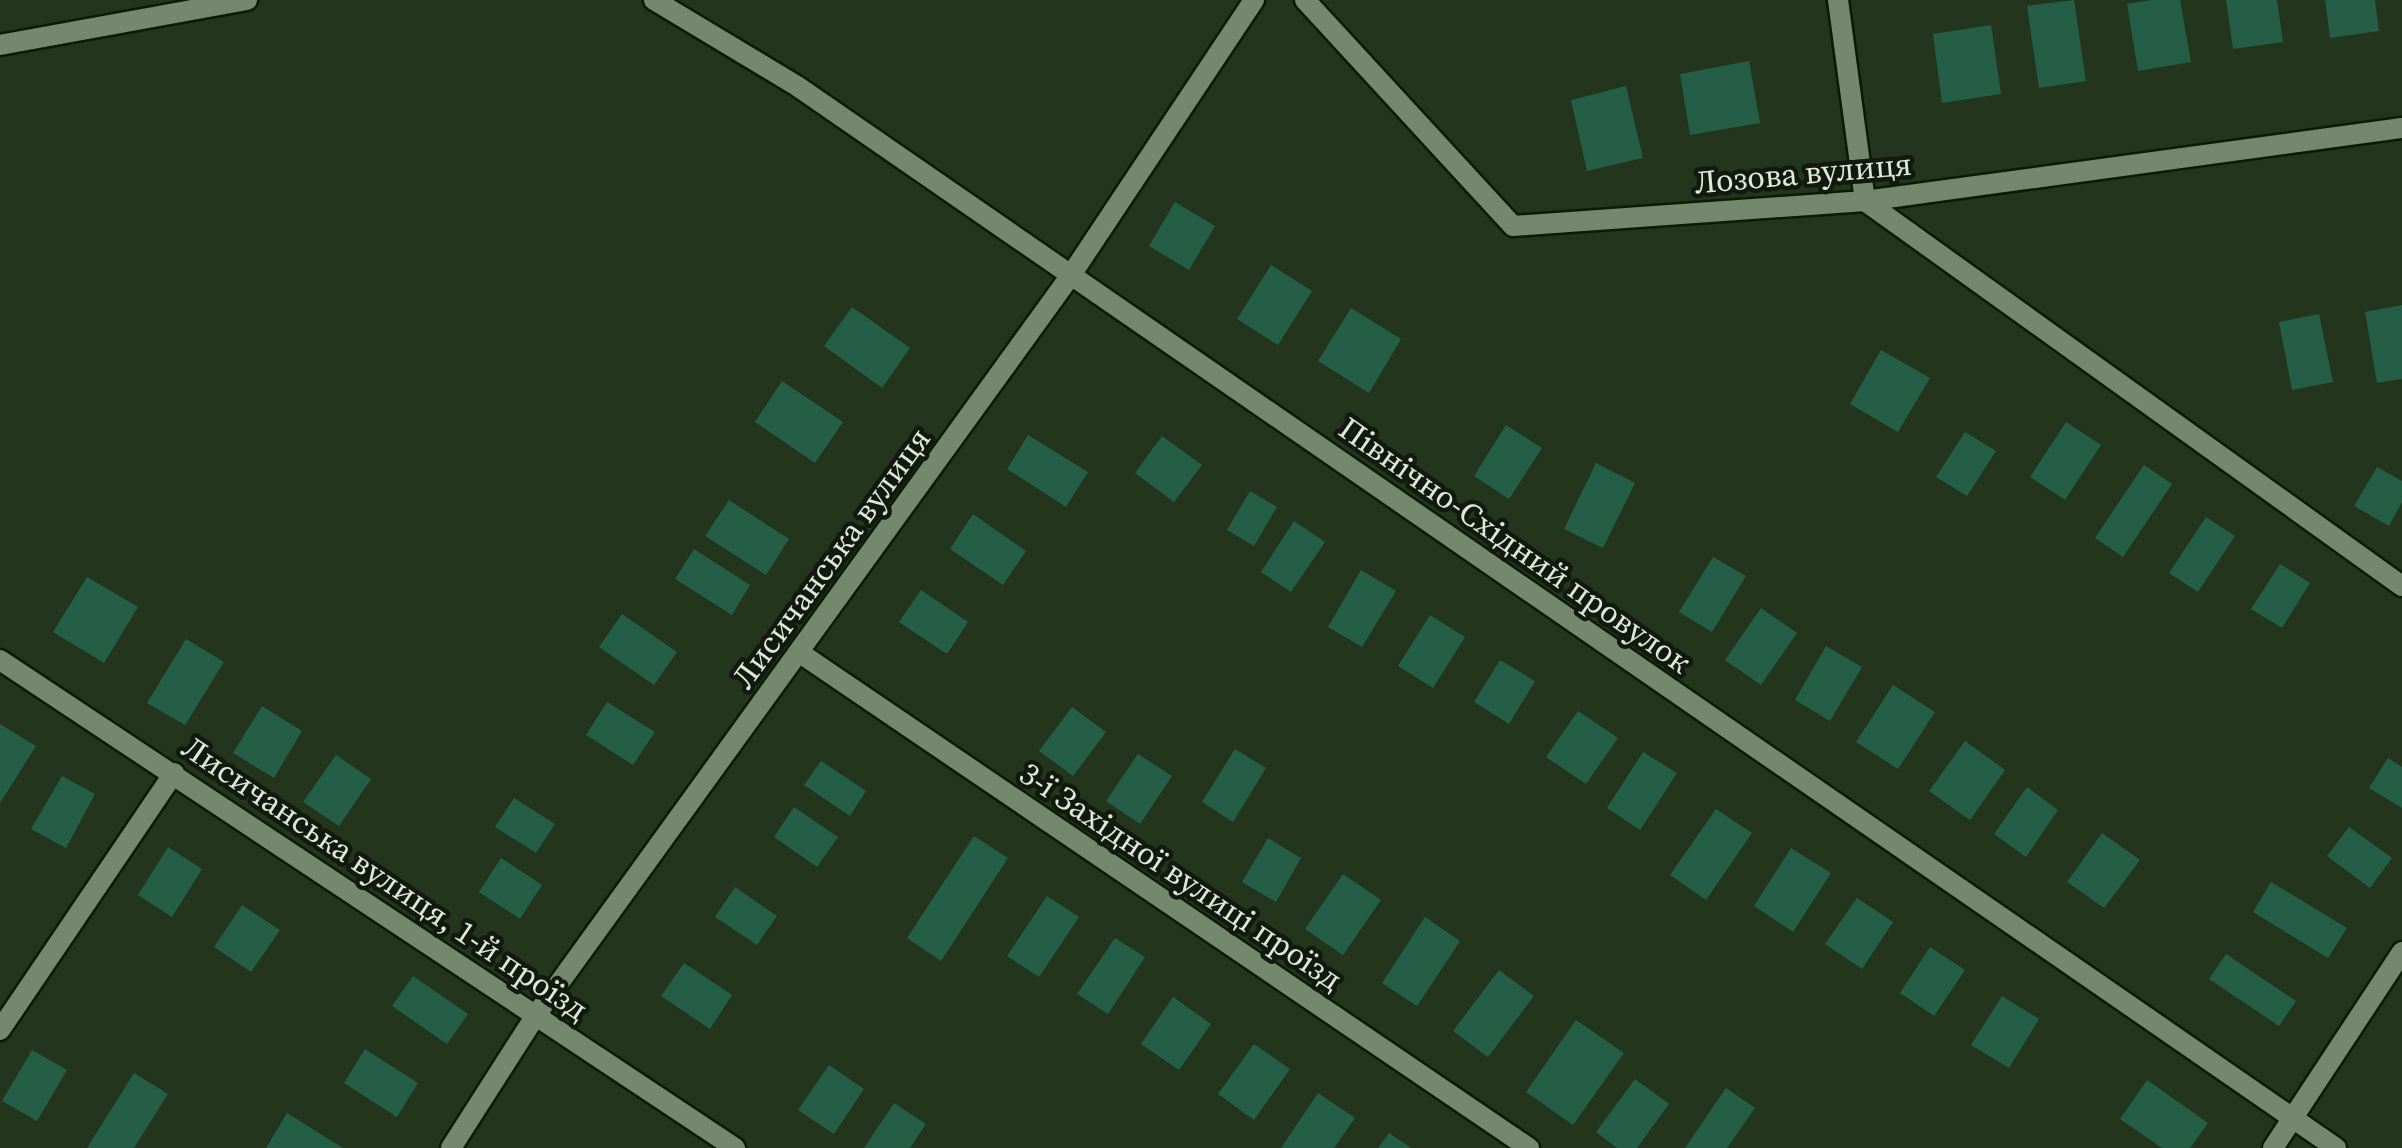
<svg xmlns="http://www.w3.org/2000/svg" width="2402" height="1148" font-family="'Source Serif 4',serif">
<rect width="100%" height="100%" fill="#23351c"/>
<g fill="#255e46">
<path d="M2074 0 2086 81 2039 88 2027 6Z"/>
<path d="M2152 0H2180L2191 62 2138 71 2127 4Z"/>
<path d="M2226 0H2277L2283 42 2233 49Z"/>
<path d="M2325 0H2375L2379 31 2330 38Z"/>
<path d="M1991 25 2001 94 1942 103 1933 34Z"/>
<path d="M1749 61 1760 123 1690 135 1680 74Z"/>
<path d="M1626 86 1643 158 1587 171 1571 100Z"/>
<path d="M1175 202 1215 226 1189 270 1149 246Z"/>
<path d="M1271 265 1312 291 1278 345 1237 319Z"/>
<path d="M2402 305V379L2377 383 2365 312Z"/>
<path d="M852 307 910 348 882 388 824 346Z"/>
<path d="M1351 308 1401 339 1369 393 1318 361Z"/>
<path d="M2319 314 2333 382 2292 390 2279 322Z"/>
<path d="M1881 350 1930 378 1898 432 1850 404Z"/>
<path d="M782 381 843 422 815 463 755 422Z"/>
<path d="M2066 422 2101 445 2065 500 2030 477Z"/>
<path d="M1506 425 1542 448 1509 499 1474 476Z"/>
<path d="M1965 432 1996 451 1967 496 1936 477Z"/>
<path d="M1028 435 1088 472 1066 507 1007 469Z"/>
<path d="M1162 436 1202 465 1174 502 1135 473Z"/>
<path d="M1596 463 1635 483 1603 548 1564 529Z"/>
<path d="M2144 465 2172 484 2123 557 2095 538Z"/>
<path d="M2377 467 2402 481V502L2389 526 2354 506Z"/>
<path d="M1250 491 1277 507 1254 546 1227 530Z"/>
<path d="M729 500 789 539 766 575 705 536Z"/>
<path d="M973 514 1026 551 1003 585 950 549Z"/>
<path d="M2206 517 2235 536 2198 592 2169 573Z"/>
<path d="M1294 521 1325 542 1291 592 1261 572Z"/>
<path d="M694 549 750 585 732 615 675 579Z"/>
<path d="M1713 557 1746 576 1712 632 1679 612Z"/>
<path d="M2280 564 2310 583 2282 628 2251 609Z"/>
<path d="M1361 570 1396 591 1362 647 1328 627Z"/>
<path d="M87 577 138 607 104 663 53 632Z"/>
<path d="M921 590 968 622 947 654 899 622Z"/>
<path d="M1761 608 1797 633 1761 685 1725 660Z"/>
<path d="M622 614 677 652 654 685 599 647Z"/>
<path d="M1430 615 1465 637 1433 688 1398 666Z"/>
<path d="M186 639 224 662 185 725 147 703Z"/>
<path d="M1826 646 1862 667 1830 721 1795 700Z"/>
<path d="M1500 660 1535 681 1509 724 1474 702Z"/>
<path d="M1893 685 1935 712 1898 769 1856 742Z"/>
<path d="M607 702 655 732 633 765 586 735Z"/>
<path d="M262 706 302 731 274 778 233 753Z"/>
<path d="M1072 707 1106 732 1073 776 1039 751Z"/>
<path d="M1578 711 1618 738 1586 784 1546 757Z"/>
<path d="M0 724 36 746 0 803Z"/>
<path d="M1965 741 2005 770 1970 820 1929 791Z"/>
<path d="M1235 749 1266 768 1233 822 1202 802Z"/>
<path d="M1643 752 1677 773 1640 830 1607 808Z"/>
<path d="M1138 754 1172 776 1140 824 1106 801Z"/>
<path d="M336 755 371 779 339 826 303 802Z"/>
<path d="M2388 758 2402 767V808L2369 788Z"/>
<path d="M821 761 866 791 850 816 804 785Z"/>
<path d="M62 776 95 794 66 848 31 829Z"/>
<path d="M2027 787 2058 810 2026 857 1994 834Z"/>
<path d="M514 798 555 824 536 853 495 827Z"/>
<path d="M794 807 838 837 817 867 774 837Z"/>
<path d="M1716 809 1752 833 1706 900 1670 875Z"/>
<path d="M2349 827 2392 858 2370 888 2327 856Z"/>
<path d="M2102 833 2140 860 2104 908 2067 882Z"/>
<path d="M974 836 1008 858 941 961 907 938Z"/>
<path d="M1268 838 1301 858 1276 902 1242 882Z"/>
<path d="M168 847 202 869 172 917 138 895Z"/>
<path d="M1791 848 1831 873 1793 932 1754 906Z"/>
<path d="M501 858 542 885 520 919 479 892Z"/>
<path d="M1343 874 1381 900 1343 955 1305 929Z"/>
<path d="M2271 882 2347 928 2328 958 2253 912Z"/>
<path d="M735 887 777 916 757 945 715 917Z"/>
<path d="M1047 896 1079 917 1039 977 1007 956Z"/>
<path d="M1857 898 1893 922 1862 969 1825 944Z"/>
<path d="M242 905 280 930 251 972 214 947Z"/>
<path d="M1425 917 1460 941 1417 1006 1382 983Z"/>
<path d="M1115 938 1145 957 1108 1014 1077 994Z"/>
<path d="M1930 947 1965 970 1934 1016 1900 993Z"/>
<path d="M2226 954 2296 1001 2279 1026 2209 979Z"/>
<path d="M684 963 732 995 710 1029 661 996Z"/>
<path d="M1499 970 1534 996 1488 1057 1453 1031Z"/>
<path d="M413 976 468 1014 447 1044 392 1006Z"/>
<path d="M2002 996 2039 1019 2009 1068 1971 1045Z"/>
<path d="M1173 997 1211 1024 1179 1070 1141 1044Z"/>
<path d="M1576 1020 1624 1053 1573 1125 1526 1092Z"/>
<path d="M1254 1044 1290 1069 1254 1120 1218 1094Z"/>
<path d="M365 1049 418 1083 397 1117 344 1083Z"/>
<path d="M32 1050 67 1070 37 1121 2 1101Z"/>
<path d="M829 1065 864 1089 834 1134 798 1110Z"/>
<path d="M134 1073 168 1094 134 1148H87Z"/>
<path d="M1635 1079 1669 1104 1637 1148H1617L1596 1132Z"/>
<path d="M2147 1080 2208 1123 2190 1148H2162L2120 1119Z"/>
<path d="M1726 1088 1755 1108 1727 1148H1685Z"/>
<path d="M1318 1093 1355 1118 1334 1148H1281Z"/>
<path d="M894 1103 926 1124 910 1148H864Z"/>
<path d="M287 1113 343 1148H266Z"/>
<path d="M1389 1133 1411 1148H1378Z"/>
</g>
<g fill="none" stroke-linecap="round" stroke-linejoin="round">
<defs>
<g id="minor">
<path d="M654 0 797 86 2336 1148"/>
<path d="M1305 0 1513 226 1865 201 2402 128"/>
<path d="M1838 0 1865 201 2402 586"/>
<path d="M0 45 247 0"/>
<path d="M800 653 1529 1148"/>
<path d="M0 660 735 1148"/>
<path d="M0 1030 174 773"/>
<path d="M451 1148 536 1015 1071 275 1254 0"/>
<path d="M2273 1148 2402 952"/>
</g>
</defs>
<use href="#minor" stroke="#0b1c05" stroke-width="25"/>
<use href="#minor" stroke="#73886c" stroke-width="20"/>
</g>
<g text-anchor="middle" dominant-baseline="central" stroke-width="9" stroke-linejoin="round" paint-order="stroke">
<g font-size="32" fill="#dde9d9" stroke="#121a0f">
<text transform="translate(1803 173) rotate(-5)">Лозова вулиця</text>
<text transform="translate(1515 545) rotate(35)">Північно-Східний провулок</text>
<text transform="translate(831 558) rotate(-54)">Лисичанська вулиця</text>
<text transform="translate(1181 876) rotate(34)">3-ї Західної вулиці проїзд</text>
<text transform="translate(385 878) rotate(34)">Лисичанська вулиця, 1-й проїзд</text>
</g>
</g>
</svg>
